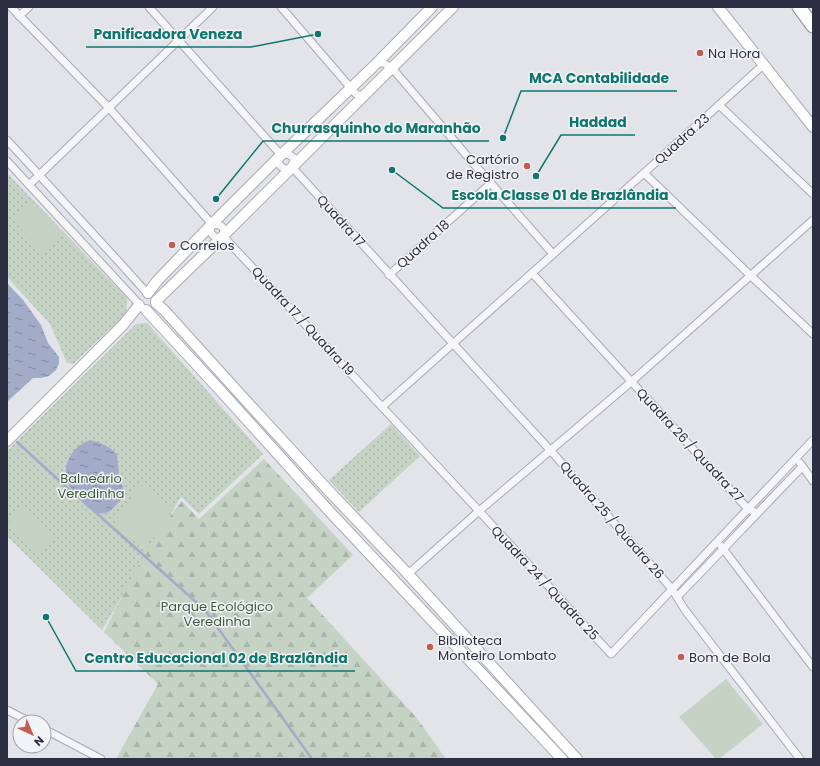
<svg xmlns="http://www.w3.org/2000/svg" width="820" height="766" font-family="Poppins,sans-serif">
<defs>
<pattern id="grass-dots" width="8" height="8" patternUnits="userSpaceOnUse"><rect width="8" height="8" fill="#c5d3c5"/><path d="M2 2h.1M6 6h.1" fill="none" stroke="#a9b5aa" stroke-width="1.8" stroke-linecap="round"/></pattern>
<pattern id="forest-firs" width="22" height="20" patternUnits="userSpaceOnUse"><rect width="22" height="20" fill="#c5d3c5"/><path d="M5 1l3.5 6h-7zM16 11l3.5 6h-7z" fill="#a9b5aa"/></pattern>
<pattern id="water-ripples" width="26" height="14" patternUnits="userSpaceOnUse"><rect width="26" height="14" fill="#a2abc7"/><path d="M2 4q2-2 4 0t4 0M15 11q2-2 4 0t4 0" fill="none" stroke="#848ca3"/></pattern>
</defs>
<rect width="100%" height="100%" fill="#e3e4ea"/>
<g fill="url(#grass-dots)">
<path d="M7 173 127 298 126 314 73 364 67 363 64 356 50 324 7 277Z"/>
<path d="M147 323 263 454 199 514 181 497 102 630 7 536V451L136 324Z"/>
<path d="M391 424 420 456 359 512 329 480Z"/>
</g>
<path fill="url(#forest-firs)" d="M264 459 353 555 307 598 416 717 446 759H116L158 684 104 632C127 587 149 539 182 501L199 519Z"/>
<g fill="#c5d3c5">
<path d="M31 204 61 237 43 254 14 221Z"/>
<path d="M140 484 156 498 174 508 145 548 130 538 113 526Z"/>
<path d="M23 508 53 537 37 553 8 524Z"/>
<path d="M726 679 763 724 719 759H716L679 717Z"/>
</g>
<g fill="url(#water-ripples)">
<path d="M7 283 23 300 41 325 48 343 59 357V363L56 370 49 376 41 378H33L7 402Z"/>
<path d="M90 440C102 443 108 446 117 454L119 475 125 495C121 499 113 510 108 512 97 517 88 508 81 501 68 488 60 472 71 455 73 451 78 446 82 444 84 442 88 441 90 440Z"/>
</g>
<g fill="none" stroke-linecap="round" stroke-linejoin="round">
<g stroke="#a2abc7" stroke-width="2.5">
<path d="M17 442 74 494"/>
<path d="M93 510 205 610 312 759"/>
</g>
<defs>
<g id="street">
<path d="M11 7 109 108 212 224"/>
<path d="M149 7 281 155"/>
<path d="M281 7 356 94 359 95 364 96"/>
<path d="M19 16 29 7"/>
<path d="M378 62 385 64 392 68 474 164 553 254"/>
<path d="M719 105 813 194"/>
<path d="M7 140 120 263 147 293"/>
<path d="M281 155 288 154 294 158 292 167"/>
<path d="M280 157 278 163C283 169 285 170 292 168"/>
<path d="M7 161 138 303"/>
<path d="M292 167 551 451 672 589 685 610 800 759"/>
<path d="M644 173 750 275 813 334"/>
<path d="M29 185 213 7"/>
<path d="M212 224C209 231 210 233 216 238L223 236"/>
<path d="M212 224C222 225 225 226 223 236"/>
<path d="M223 236 479 511 611 654 813 440"/>
<path d="M532 273 748 509 757 513"/>
<path d="M389 275 491 183"/>
<path d="M382 407 644 173 763 65"/>
<path d="M800 463 813 481"/>
<path d="M721 546 813 667"/>
<path d="M408 574 479 511 631 382 813 220"/>
<path d="M677 597C719 554 760 510 802 467"/>
<path d="M7 710 30 722"/>
<path d="M44 729 101 759"/>
</g>
<g id="secondary">
<path d="M718 7 813 127"/>
<path d="M148 293 157 281 212 224 281 155 378 62 432 7"/>
<path d="M156 301 223 236 453 7"/>
<path d="M156 303 164 310 239 393 328 490 408 574 577 759"/>
<path d="M146 310 219 389 331 513 562 759"/>
<path d="M7 441 123 325 139 305"/>
</g>
<path id="highway" d="M799 7 813 26"/>
</defs>
<use href="#street" stroke="#a8aab4" stroke-width="9"/>
<use href="#secondary" stroke="#a8aab4" stroke-width="12"/>
<use href="#highway" stroke="#8c8f9f" stroke-width="15"/>
<use href="#street" stroke="#f6f6f9" stroke-width="7"/>
<use href="#secondary" stroke="#fff" stroke-width="10"/>
<use href="#highway" stroke="#fff" stroke-width="13"/>
</g>
<g fill="#c35d54" stroke="#f3f4f7" stroke-width="1.5">
<circle cx="700" cy="53" r="4"/>
<circle cx="527" cy="166" r="4"/>
<circle cx="172" cy="245" r="4"/>
<circle cx="430" cy="647" r="4"/>
<circle cx="681" cy="657" r="4"/>
</g>
<g text-anchor="middle" dominant-baseline="central" stroke-width="3" stroke-linejoin="round" paint-order="stroke">
<g font-size="13" fill="#2c2f41" stroke="#f3f4f7" text-anchor="start">
<text x="708" y="53">Na Hora</text>
<text x="519" y="159" text-anchor="end">Cartório<tspan x="519" dy="15">de Registro</tspan></text>
<text x="180" y="245">Correios</text>
<text x="438" y="640">Biblioteca<tspan x="438" dy="15">Monteiro Lombato</tspan></text>
<text x="689" y="657">Bom de Bola</text>
</g>
<g font-size="13" fill="#2c2f41" stroke="#f3f4f7">
<text transform="translate(682 139) rotate(-42)">Quadra 23</text>
<text transform="translate(341 221) rotate(48)">Quadra 17</text>
<text transform="translate(423 244) rotate(-42)">Quadra 18</text>
<text transform="translate(303 321) rotate(47)">Quadra 17 / Quadra 19</text>
<text transform="translate(690 445) rotate(47)">Quadra 26 / Quadra 27</text>
<text transform="translate(612 520) rotate(49)">Quadra 25 / Quadra 26</text>
<text transform="translate(545 583) rotate(47)">Quadra 24 / Quadra 25</text>
</g>
<g font-size="13" fill="#3b5b3c" stroke="#f3f4f7">
<text x="91" y="478">Balneário<tspan x="91" dy="15">Veredinha</tspan></text>
<text x="217" y="606">Parque Ecológico<tspan x="217" dy="15">Veredinha</tspan></text>
</g>
</g>
<path fill="none" stroke="#0f766e" stroke-width="1.5" d="M318 34L251 47H86M503 138L521 91H677M536 176L561 135H635M216 199L263 141H489M392 170L443 208H676M46 617L76 671H355"/>
<g fill="#0f766e" stroke="#f3f4f7" stroke-width="1.5">
<circle cx="318" cy="34" r="4"/>
<circle cx="503" cy="138" r="4"/>
<circle cx="536" cy="176" r="4"/>
<circle cx="216" cy="199" r="4"/>
<circle cx="392" cy="170" r="4"/>
<circle cx="46" cy="617" r="4"/>
</g>
<g font-size="14" text-anchor="middle" font-weight="bold" fill="#0f766e" stroke="#f3f4f7" stroke-width="3" stroke-linejoin="round" paint-order="stroke">
<text x="168" y="39">Panificadora Veneza</text>
<text x="599" y="83">MCA Contabilidade</text>
<text x="598" y="127">Haddad</text>
<text x="376" y="133">Churrasquinho do Maranhão</text>
<text x="560" y="200">Escola Classe 01 de Brazlândia</text>
<text x="216" y="663">Centro Educacional 02 de Brazlândia</text>
</g>
<rect width="820" height="766" fill="none" stroke="#2c2f41" stroke-width="16"/>
<g transform="translate(32 734) rotate(136)"><circle r="19" fill="#f3f4f7" stroke="#a3a5ae"/>
<path d="M0-3L7 15L0 10L-7 15Z" fill="#c35d54"/>
<text y="-6" font-size="11" font-weight="bold" text-anchor="middle" fill="#2c2f41">N</text>
</g>
</svg>
